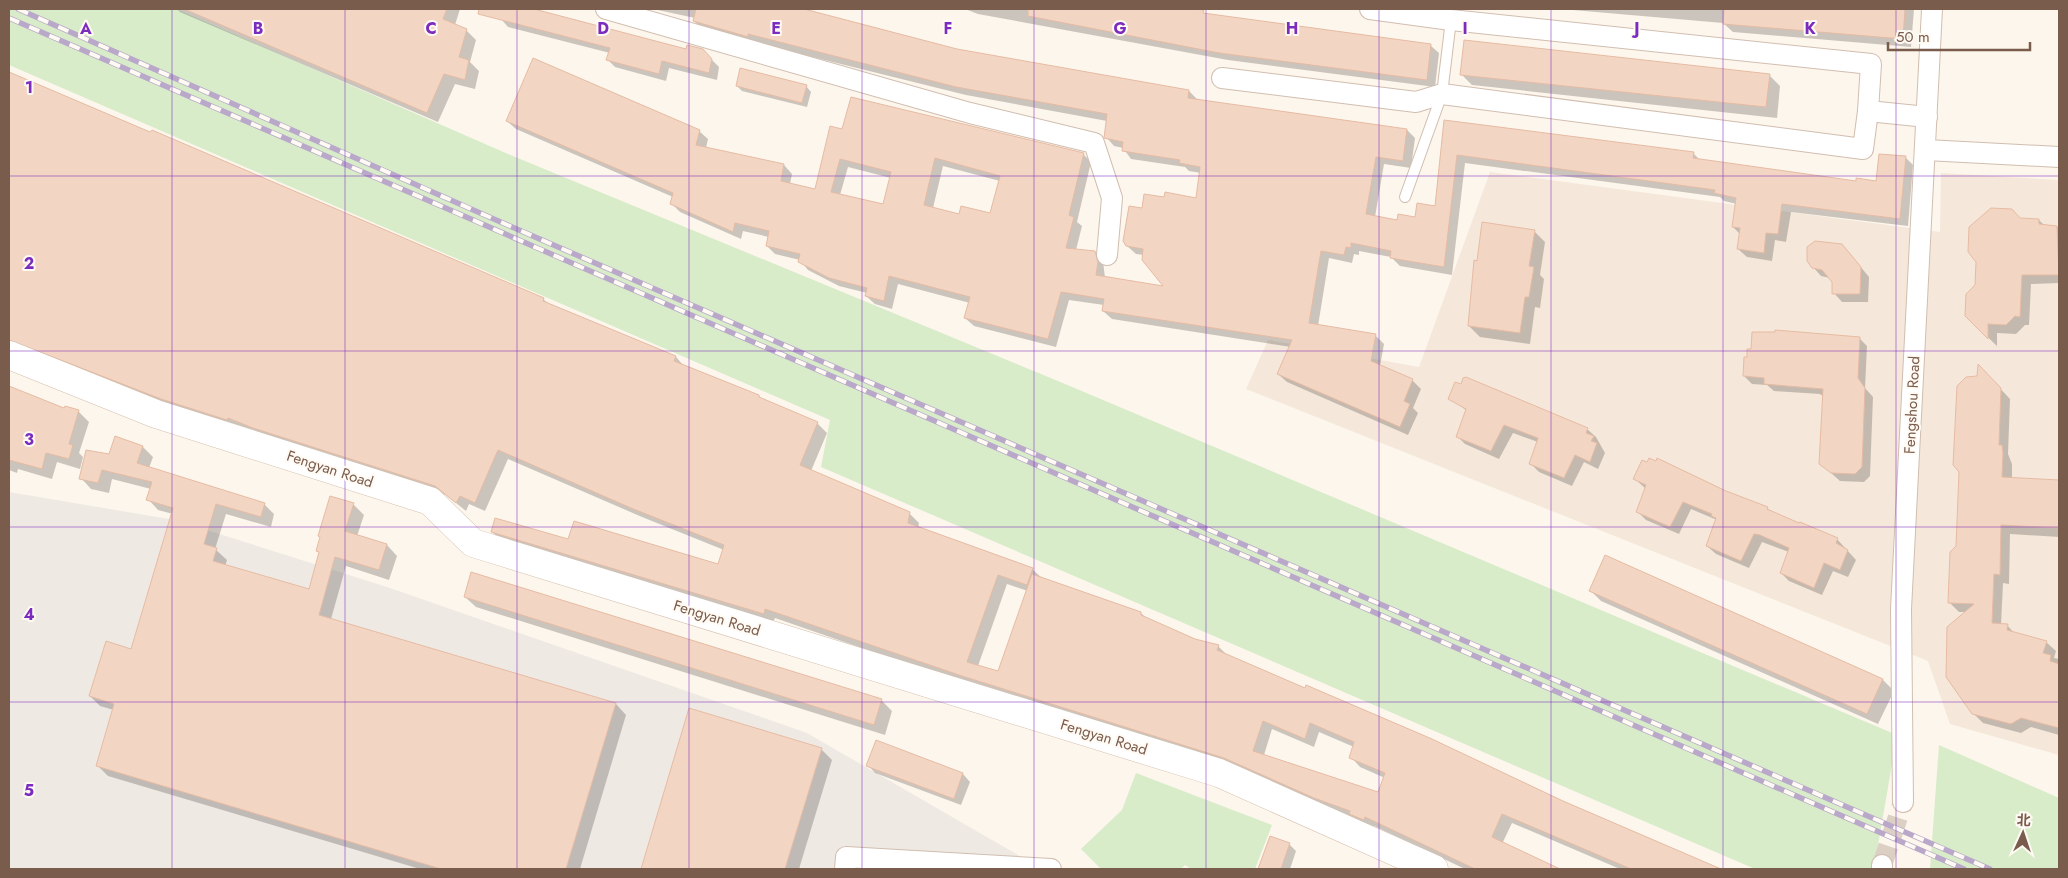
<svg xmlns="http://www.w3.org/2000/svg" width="2068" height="878" font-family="Jost,'Noto Sans SC',sans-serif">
<rect width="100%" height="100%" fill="#fdf6ec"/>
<path fill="#f5e8da" d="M1490 172 1940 232 1941 173 2059 180V755L1950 724 1928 661 1246 389 1268 340 1419 367Z"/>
<path fill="#efe9e4" d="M9 492 175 520 387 587 807 733 1042 869H9Z"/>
<g fill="#d8ecc9">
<path d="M9 9H176L508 154 1058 381 1897 735 1874 869H1755L821 467 830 420 9 65Z"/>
<path d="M1939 745 2059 798V869H1930Z"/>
<path d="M1136 773 1272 825 1255 869H1191L1185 865 1181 869H1101L1081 849 1122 810Z"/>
</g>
<g fill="#0003" fill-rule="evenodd">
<path d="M177 9H460L455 25 466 30 476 40 470 62 479 71 475 89 455 84 438 122 180 12Z"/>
<path d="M504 9H529L687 50H702L719 67 717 80 669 68 666 81 615 67 608 60 610 53 508 27 501 19Z"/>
<path d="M653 9H801L957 50 1189 91 1198 100 1407 130 1415 138 1411 168 1384 164 1375 217 1398 221 1416 218 1436 208 1445 121 1693 153 1700 160 1857 182H1878L1905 157 1913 165 1908 226 1791 212 1786 242 1775 240 1772 261 1747 257 1738 249 1740 234 1733 227 1737 204 1724 201 1720 197 1465 163 1452 275 1400 266 1391 257 1359 251V255L1354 254 1352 263 1329 258 1318 326 1375 335 1384 344 1380 366 1412 380 1421 389 1413 408 1418 413 1408 435 1287 382 1278 374 1291 347 1112 319 1103 311 1104 305 1069 300 1056 347 974 326 965 318 970 303 898 284 892 309 875 304 866 296 867 293 839 286 808 270 800 260 775 254 767 246 769 237 743 231 741 239 680 212 672 204 673 197 516 129 507 121 699 131 708 139 706 148 784 165 792 174 790 184 816 190 843 130 1083 154 1091 162 1077 222 1082 226 1076 250 1095 253 1103 261 1105 278 1166 287 1144 255 1136 254 1127 246 1143 209 1165 198 1197 199 1201 173 1189 171 1185 167 1131 159 1123 148 1114 146 1106 137 1107 121 966 95 703 30 694 21 695 18ZM943 166 1000 181 991 215H960L933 208ZM848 167 891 178 884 205 840 195Z"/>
<path d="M965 9H1173L1430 45 1439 53 1435 87 1228 60 978 14Z"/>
<path d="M1561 9H1914L1911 47 1733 32 1723 23Z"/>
<path d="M9 73 543 299 549 304 676 357 684 366 759 396 763 400 817 423 827 433 811 471 909 513 919 523 918 528 1032 569 1042 578 1141 613 1147 619 1195 640 1218 646 1227 655 1718 869H1620L1512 823 1502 844 1556 869H1465L1374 826 1373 829 1360 823 1354 818 775 618 773 622 502 541 492 532 569 541 719 565 724 550 642 517 508 459 485 511 469 504 466 511 446 495 237 429 9 350ZM1007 584 1028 591 999 672 978 666ZM1272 729 1314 747 1319 732 1354 747 1351 757 1360 767 1385 778 1379 794 1264 755Z"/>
<path d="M1462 75H1769L1780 86 1777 118 1472 85Z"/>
<path d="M737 86H806L811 92 807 107 742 91Z"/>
<path d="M2020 219 2039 220 2045 226 2059 227V283L2031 284 2029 325H2025L2016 334 1997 333V346L1966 316 1976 286Z"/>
<path d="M1534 231 1545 242 1540 275 1544 279 1540 308 1535 307 1530 344 1480 337 1469 326Z"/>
<path d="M1850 254 1869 277 1868 302H1842L1834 293V282L1830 278 1821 276 1813 267Z"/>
<path d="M1859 338 1867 346 1865 388 1873 397 1870 476 1864 482 1840 481 1821 464 1824 397 1820 394 1774 391 1767 385 1752 384 1744 376Z"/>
<path d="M1979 366 2010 399 2008 454 2012 464V479L2059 481V537L2010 534 2009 584 2003 583 2001 625H2007L2015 634 2046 642 2056 651 2054 658 2059 659V735L2031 727 2021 733 1983 723 1973 713 1966 612H1959L1949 602Z"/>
<path d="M9 387 65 410V407L79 412 89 422 79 453 83 457 80 469 57 462 52 479 18 469 17 473 9 470Z"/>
<path d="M1450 398 1587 429 1596 437 1605 453 1598 469 1584 462 1572 486 1539 472 1531 464 1538 442 1513 433 1499 459 1465 444 1457 436 1467 411Z"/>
<path d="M143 447 153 457 149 468 264 504 274 514 271 527 226 514 215 549 227 560 225 566 309 591 320 553 317 550 353 504 364 515 357 536 387 545 397 556 389 580 346 566 331 619 616 704 626 715 580 869H420L108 776 97 765 114 710 100 706 90 696 132 651 173 514 158 510 148 499 151 489 112 479 109 493 91 489 81 478Z"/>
<path d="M1635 479 1726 492 1767 508 1772 512 1837 539 1856 560 1848 577 1833 571 1822 595 1789 581 1781 573 1789 552 1762 542 1749 568 1716 554 1707 546 1717 520 1691 509 1679 534 1646 520 1638 512 1646 489Z"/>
<path d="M1605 556 1883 680 1894 691 1878 724 1601 601 1590 590Z"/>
<path d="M465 597 881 700 892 711 885 735 476 607Z"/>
<path d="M690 710 821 749 832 760 799 869H642Z"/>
<path d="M877 742 963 774 970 782 961 805 875 773 868 765Z"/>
<path d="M1271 837 1289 844 1296 851 1290 869H1258Z"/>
</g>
<g fill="#f3d5c3" stroke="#e6bba3" fill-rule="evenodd">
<path d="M184 9H447L443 19 467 29 459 57 469 60 465 80 444 74 427 113Z"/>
<path d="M479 9H534L686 49 687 45 703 49 712 59 709 73 662 61 659 74 606 60 610 48 478 14Z"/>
<path d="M696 9H804L957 49 1189 90 1188 98 1407 129 1403 161 1376 157 1366 214 1397 220 1398 214 1415 217 1417 203 1435 206 1444 120 1694 152 1693 158 1856 181V178L1876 181 1879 154 1906 156 1900 219 1782 204 1778 234 1766 233 1764 253 1737 249 1740 228 1732 227 1736 198 1714 193 1715 190 1457 155 1444 267 1390 258 1391 251 1351 243V248L1346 247 1344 255 1321 251 1309 323 1376 334 1371 361 1413 379 1404 401 1410 404 1400 427 1277 374 1292 340 1102 311 1104 299 1061 292 1048 339 964 318 970 297 889 276 884 301 865 296 867 288 829 278 798 262 800 254 766 246 769 231 735 223 733 232 670 204 673 193 506 121 533 58 700 130 696 145 784 164 781 181 815 189 830 126 842 129 851 97 1084 153 1069 215 1074 217 1066 248 1095 251 1098 262 1096 275 1163 286 1142 260 1143 249 1126 246 1123 241 1129 206 1142 208 1144 194 1164 197 1165 192 1196 198 1200 167 1179 163 1180 160 1122 151 1123 142 1104 138 1107 114 956 87 748 34V37L745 36 693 21ZM935 158 1000 176 990 213 961 206 959 214 924 205ZM840 159 891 172 883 204 831 192Z"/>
<path d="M1028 9H1193L1204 10 1203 13 1431 44 1427 80 1219 53 1028 16Z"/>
<path d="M1724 9H1905L1903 39 1723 24Z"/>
<path d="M1464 40 1770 74 1766 107 1460 75Z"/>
<path d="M740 68 807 85 802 103 736 86Z"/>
<path d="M9 72 150 132 152 130 544 298 543 301 676 356 674 361 759 395V397L818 422 800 465 910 512 908 523 1033 568 1027 585 998 575 967 662 998 671 1032 574 1141 612V615L1195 639 1219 645 1217 650 1305 688 1306 685 1432 739 1563 801 1721 869H1631L1502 814 1492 837 1560 869H1475L1365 817 1364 820 1349 814 1350 811 1314 798 1224 758 962 676 765 609 764 614 491 532 495 518 568 539 574 521 718 564 724 545 631 508 498 450 475 503 460 496 456 503 435 486 253 428 228 418 227 420 161 399 9 340ZM1263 721 1305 739 1310 723 1354 742 1349 758 1385 773 1378 792 1253 751Z"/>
<path d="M1991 208 2012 209 2020 218 2039 219V224L2057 226 2059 275H2022L2020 317 2015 316 2006 325 1988 324V339L1965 316 1966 294 1975 285 1976 262 1968 252 1969 227Z"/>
<path d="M1482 222 1535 230 1529 266 1534 267 1529 297H1525L1520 333 1468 326 1474 260 1477 261Z"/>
<path d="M1815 241 1842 244 1861 267 1860 294H1832V282L1822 270 1812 268 1807 261V247Z"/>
<path d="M1775 330 1860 337 1858 378 1865 388 1862 467 1855 474 1831 473 1819 464 1823 389 1764 384V378L1743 376 1744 357H1747V349H1751L1752 332H1775Z"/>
<path d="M1978 364 2001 388 1999 445H2002L2003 453 2002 477 2059 480V528L2001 525 2000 575 1994 574 1992 623 2008 624 2007 630 2047 641 2043 653 2051 655 2050 661 2059 664V728L2021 718 2011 724 1972 714 1946 677 1947 627 1974 604 1948 603 1950 552 1956 546 1959 472 1953 465 1957 386 1966 377 1977 376Z"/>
<path d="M1466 377 1588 428 1586 433 1594 436 1591 441 1597 443 1590 462 1575 455 1564 478 1529 464 1538 438 1504 425 1491 451 1456 437 1466 409 1448 399 1455 382 1461 384 1463 378Z"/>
<path d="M9 386 64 408 65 406 79 410 69 444 73 445 69 459 46 453 42 469 9 460Z"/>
<path d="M115 436 143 446 137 463 265 503 261 517 216 504 204 544 217 548 213 561 309 589 319 552 316 551 320 537 318 536 330 496 354 503 345 531 387 544 379 570 335 557 319 615 616 703 566 869H441L96 766 114 704 89 696 106 641 131 649 173 508 146 500 152 482 102 470 98 483 79 479 86 450 109 454Z"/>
<path d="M1649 458 1656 461 1657 458 1726 491 1768 507 1767 509 1799 523 1800 522 1838 538 1836 543 1848 550 1840 570 1824 563 1814 588 1780 573 1789 548 1760 535 1754 534 1741 561 1706 546 1716 518 1711 516 1712 514 1683 502 1670 527 1636 512 1646 485 1633 479 1642 460 1647 462Z"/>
<path d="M1605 555 1883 679 1867 714 1589 591Z"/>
<path d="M471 572 882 699 874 725 464 597Z"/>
<path d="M689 708 822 748 785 869H641Z"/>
<path d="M876 740 963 773 954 799 866 766Z"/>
<path d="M1270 836 1290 843 1281 869H1258Z"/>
</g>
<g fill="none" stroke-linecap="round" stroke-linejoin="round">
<path stroke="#dcd0c4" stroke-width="20" stroke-dasharray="20 10" stroke-linecap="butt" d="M1882 865 1903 802"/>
<defs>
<path id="lane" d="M1405 197 1442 94 1451 20"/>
<g id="street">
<path d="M606 9 970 113 1094 143 1112 198 1107 255"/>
<path d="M1370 9 1451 20 1871 64 1868 111"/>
<path d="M1222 78 1416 102 1442 94 1863 149 1868 111 1927 117"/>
<path d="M1926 150 2059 157"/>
<path d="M1903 802 1901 609 1932 9"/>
<path d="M845 869 846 857 1051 869"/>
<path d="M1882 869V865"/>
</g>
<path id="secondary" d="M9 355 156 414 430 501 473 543 1219 773 1434 869"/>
</defs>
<use href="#lane" stroke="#d1beb0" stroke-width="12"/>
<use href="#street" stroke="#d1beb0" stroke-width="22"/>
<use href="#secondary" stroke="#d6c0b0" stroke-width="29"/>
<use href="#lane" stroke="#fff" stroke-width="10"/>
<use href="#street" stroke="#fff" stroke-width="20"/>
<use href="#secondary" stroke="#fff" stroke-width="28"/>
<defs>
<g id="rail">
<path d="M18 9 496 220 1990 869"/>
<path d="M9 18 1964 869"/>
</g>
</defs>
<use href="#rail" stroke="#b9a8c9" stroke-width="5.5"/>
<use href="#rail" stroke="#fffaf3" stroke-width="4" stroke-dasharray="11" stroke-linecap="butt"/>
</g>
<path fill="none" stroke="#7b2cbf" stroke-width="1" stroke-opacity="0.55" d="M172 9V869M345 9V869M517 9V869M689 9V869M862 9V869M1034 9V869M1206 9V869M1379 9V869M1551 9V869M1723 9V869M1896 9V869M9 176H2059M9 351H2059M9 527H2059M9 702H2059"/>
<g text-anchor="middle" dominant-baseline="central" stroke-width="4" stroke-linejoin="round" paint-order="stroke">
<g font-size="15" fill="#7a5c4d" stroke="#fffaf3">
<text transform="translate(1912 405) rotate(-87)">Fengshou Road</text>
<text transform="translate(330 469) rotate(18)">Fengyan Road</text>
<text transform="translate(717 618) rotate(17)">Fengyan Road</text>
<text transform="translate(1104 737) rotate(17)">Fengyan Road</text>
</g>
</g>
<g font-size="16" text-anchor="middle" font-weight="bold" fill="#7b2cbf" stroke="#fffaf3" stroke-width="4" stroke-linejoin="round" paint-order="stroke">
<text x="86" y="34">A</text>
<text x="258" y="34">B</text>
<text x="431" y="34">C</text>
<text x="603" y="34">D</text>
<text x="776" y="34">E</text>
<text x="948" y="34">F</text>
<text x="1120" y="34">G</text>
<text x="1292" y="34">H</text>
<text x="1465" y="34">I</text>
<text x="1637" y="34">J</text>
<text x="1810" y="34">K</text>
<text x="29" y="93">1</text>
<text x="29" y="269">2</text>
<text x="29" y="445">3</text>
<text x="29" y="620">4</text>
<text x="29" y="796">5</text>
</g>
<rect width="2068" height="878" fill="none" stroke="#7a5c4d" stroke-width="20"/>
<g transform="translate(2023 833) rotate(3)" stroke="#fffaf3" stroke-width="4" paint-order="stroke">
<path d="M0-4L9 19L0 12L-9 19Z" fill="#7a5c4d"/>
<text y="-8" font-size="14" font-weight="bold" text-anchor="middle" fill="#7a5c4d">北</text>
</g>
<path d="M1888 42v8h142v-8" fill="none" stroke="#7a5c4d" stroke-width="2.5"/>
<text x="1896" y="42" font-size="15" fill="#7a5c4d" stroke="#fffaf3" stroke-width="4" paint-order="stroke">50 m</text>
</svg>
